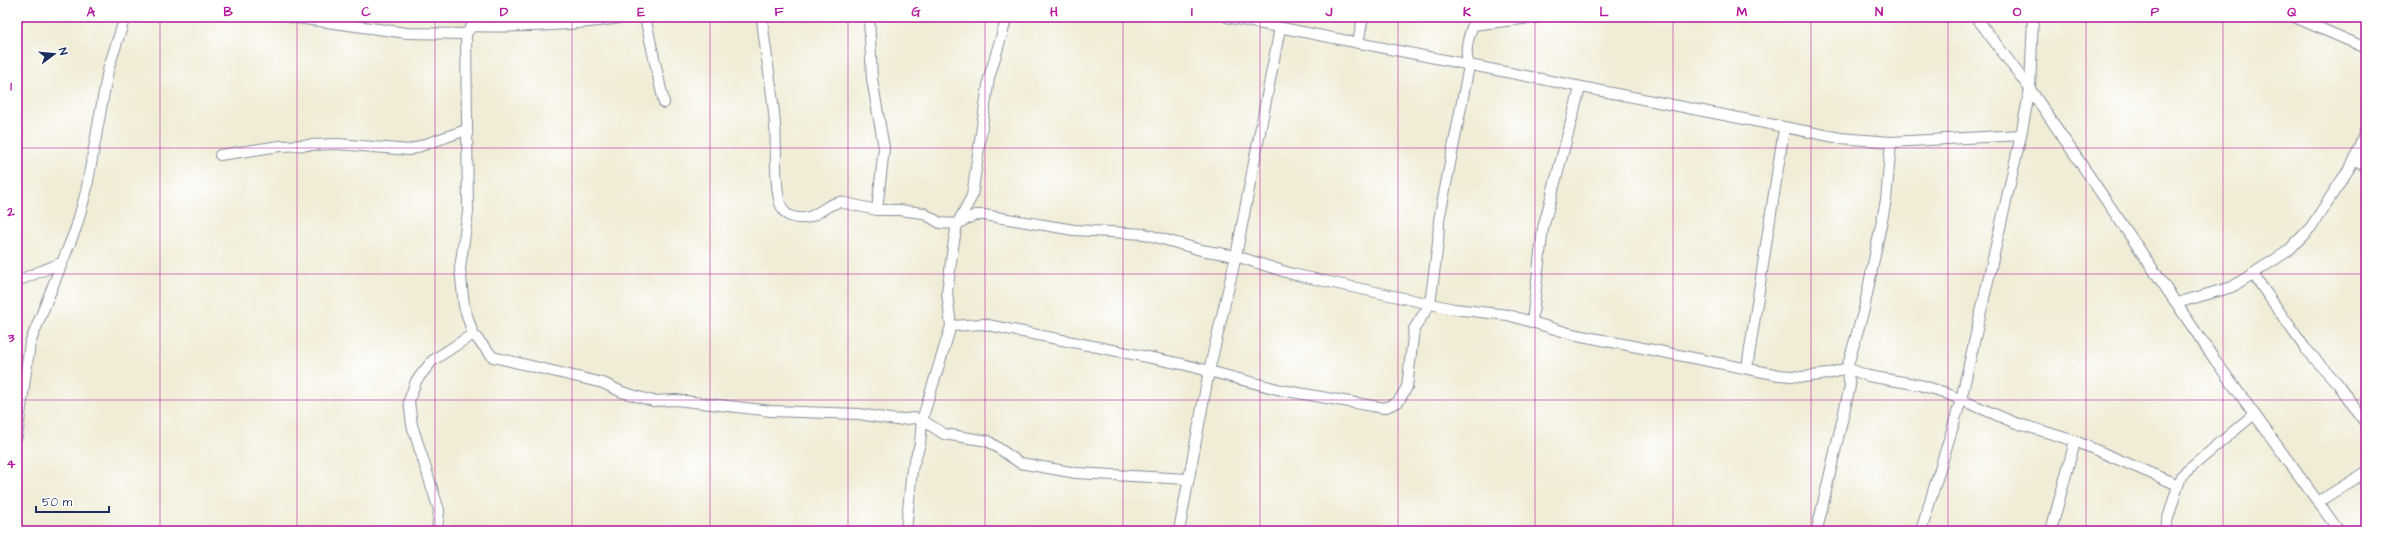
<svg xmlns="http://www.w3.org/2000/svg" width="2383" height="548" font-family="'Architects Daughter',sans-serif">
<rect width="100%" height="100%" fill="#fff"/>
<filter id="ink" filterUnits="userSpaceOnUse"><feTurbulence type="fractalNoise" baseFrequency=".025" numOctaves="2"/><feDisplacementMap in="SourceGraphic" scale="8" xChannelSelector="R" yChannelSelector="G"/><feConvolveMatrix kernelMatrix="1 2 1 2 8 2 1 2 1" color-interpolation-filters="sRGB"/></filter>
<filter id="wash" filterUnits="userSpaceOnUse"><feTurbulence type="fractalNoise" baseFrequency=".012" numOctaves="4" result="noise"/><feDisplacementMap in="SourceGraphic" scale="16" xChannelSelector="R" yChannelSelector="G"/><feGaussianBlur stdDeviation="0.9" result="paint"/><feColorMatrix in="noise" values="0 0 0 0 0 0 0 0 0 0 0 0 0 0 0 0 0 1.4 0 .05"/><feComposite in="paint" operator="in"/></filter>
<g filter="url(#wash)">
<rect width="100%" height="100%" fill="#f0ecd5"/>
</g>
<g filter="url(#ink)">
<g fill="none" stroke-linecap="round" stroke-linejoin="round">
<defs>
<g id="minor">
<path d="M290 17 407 33 466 34 472 26C524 28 576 25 627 17"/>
<path d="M645 17 664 103"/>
<path d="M762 17C765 53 773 90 775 126 777 150 774 175 779 199 780 205 784 214 790 216 814 225 822 204 840 202L877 210H899L923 213 940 223 957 224 975 215H984L1074 230 1145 234 1201 250 1236 256 1292 274 1454 309 1508 315 1572 334 1779 375 1804 377 1828 374 1847 368 1868 376 1920 385 1943 392 2013 422 2075 441 2178 485"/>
<path d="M869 17 872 79 884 148 877 210"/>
<path d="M1007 17 989 78 972 196 957 224 953 247 947 293 951 326 922 420 944 434 988 441 1020 463 1076 473 1188 479"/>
<path d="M1227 17 1840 138 1891 142 2021 135"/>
<path d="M1976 17 2030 89 2215 360 2339 531"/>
<path d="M2294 17 2366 48"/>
<path d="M1473 25 1539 17"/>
<path d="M466 34 468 212 460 268 464 306 473 334 493 357 603 383 622 392 653 401 676 400 771 411 859 414 896 420 915 418 922 420 920 444 912 469 906 531"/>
<path d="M1358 43 1363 17"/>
<path d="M220 155 280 146 338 144 409 150 466 130"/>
<path d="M2354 161 2366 166"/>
<path d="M2253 274 2305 348 2338 384 2366 424"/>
<path d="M17 281 61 263"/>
<path d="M2177 303 2232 287 2288 251 2311 227 2354 161 2366 128"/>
<path d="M1532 322 1543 228 1580 88"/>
<path d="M951 326 983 324 1182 364 1281 390 1384 408 1398 402 1407 387 1414 329 1430 304 1438 243 1439 220 1469 66C1463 47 1470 35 1475 17"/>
<path d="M1747 368 1784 129"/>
<path d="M17 436 30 343 76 228 86 192 108 70 125 17"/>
<path d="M2318 502 2366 472"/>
<path d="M1817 530 1850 386 1847 368 1864 309 1886 200 1891 142"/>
<path d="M437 531 439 510 412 425 409 401 416 381 432 361 473 334"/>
<path d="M1179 531 1209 371 1236 256 1280 28"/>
<path d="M1921 531 1961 400 2021 135 2030 89 2033 17"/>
<path d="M2051 531 2075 441"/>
<path d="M2164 531 2181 476 2254 414"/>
</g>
</defs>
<use href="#minor" stroke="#868e9a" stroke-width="12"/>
<use href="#minor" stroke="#fff" stroke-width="10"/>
</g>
</g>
<path fill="none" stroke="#b5179e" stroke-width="1" stroke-opacity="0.55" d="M160 17V531M297 17V531M435 17V531M572 17V531M710 17V531M848 17V531M985 17V531M1123 17V531M1260 17V531M1398 17V531M1535 17V531M1673 17V531M1811 17V531M1948 17V531M2086 17V531M2223 17V531M17 148H2366M17 274H2366M17 400H2366"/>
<rect width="2383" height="548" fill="none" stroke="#fff" stroke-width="44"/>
<g transform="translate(54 54) rotate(74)" stroke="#ffffff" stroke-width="3" paint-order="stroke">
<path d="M0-3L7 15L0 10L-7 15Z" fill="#1b2f5e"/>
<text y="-6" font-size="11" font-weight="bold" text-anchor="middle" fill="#1b2f5e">N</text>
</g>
<path d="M36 506v6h73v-6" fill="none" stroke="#1b2f5e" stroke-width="2"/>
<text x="42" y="506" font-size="12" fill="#1b2f5e" stroke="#ffffff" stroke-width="3" paint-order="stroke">50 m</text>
<rect x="22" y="22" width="2339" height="504" fill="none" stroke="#b5179e" stroke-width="1.5"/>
<g font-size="13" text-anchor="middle" font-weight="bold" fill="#b5179e">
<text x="91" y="16">A</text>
<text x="228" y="16">B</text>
<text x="366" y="16">C</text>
<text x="504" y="16">D</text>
<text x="641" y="16">E</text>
<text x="779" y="16">F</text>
<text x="916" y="16">G</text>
<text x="1054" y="16">H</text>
<text x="1192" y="16">I</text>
<text x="1329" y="16">J</text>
<text x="1467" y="16">K</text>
<text x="1604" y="16">L</text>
<text x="1742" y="16">M</text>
<text x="1879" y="16">N</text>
<text x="2017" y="16">O</text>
<text x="2155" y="16">P</text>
<text x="2292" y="16">Q</text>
<text x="11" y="90">1</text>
<text x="11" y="216">2</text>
<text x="11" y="342">3</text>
<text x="11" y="468">4</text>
</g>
</svg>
